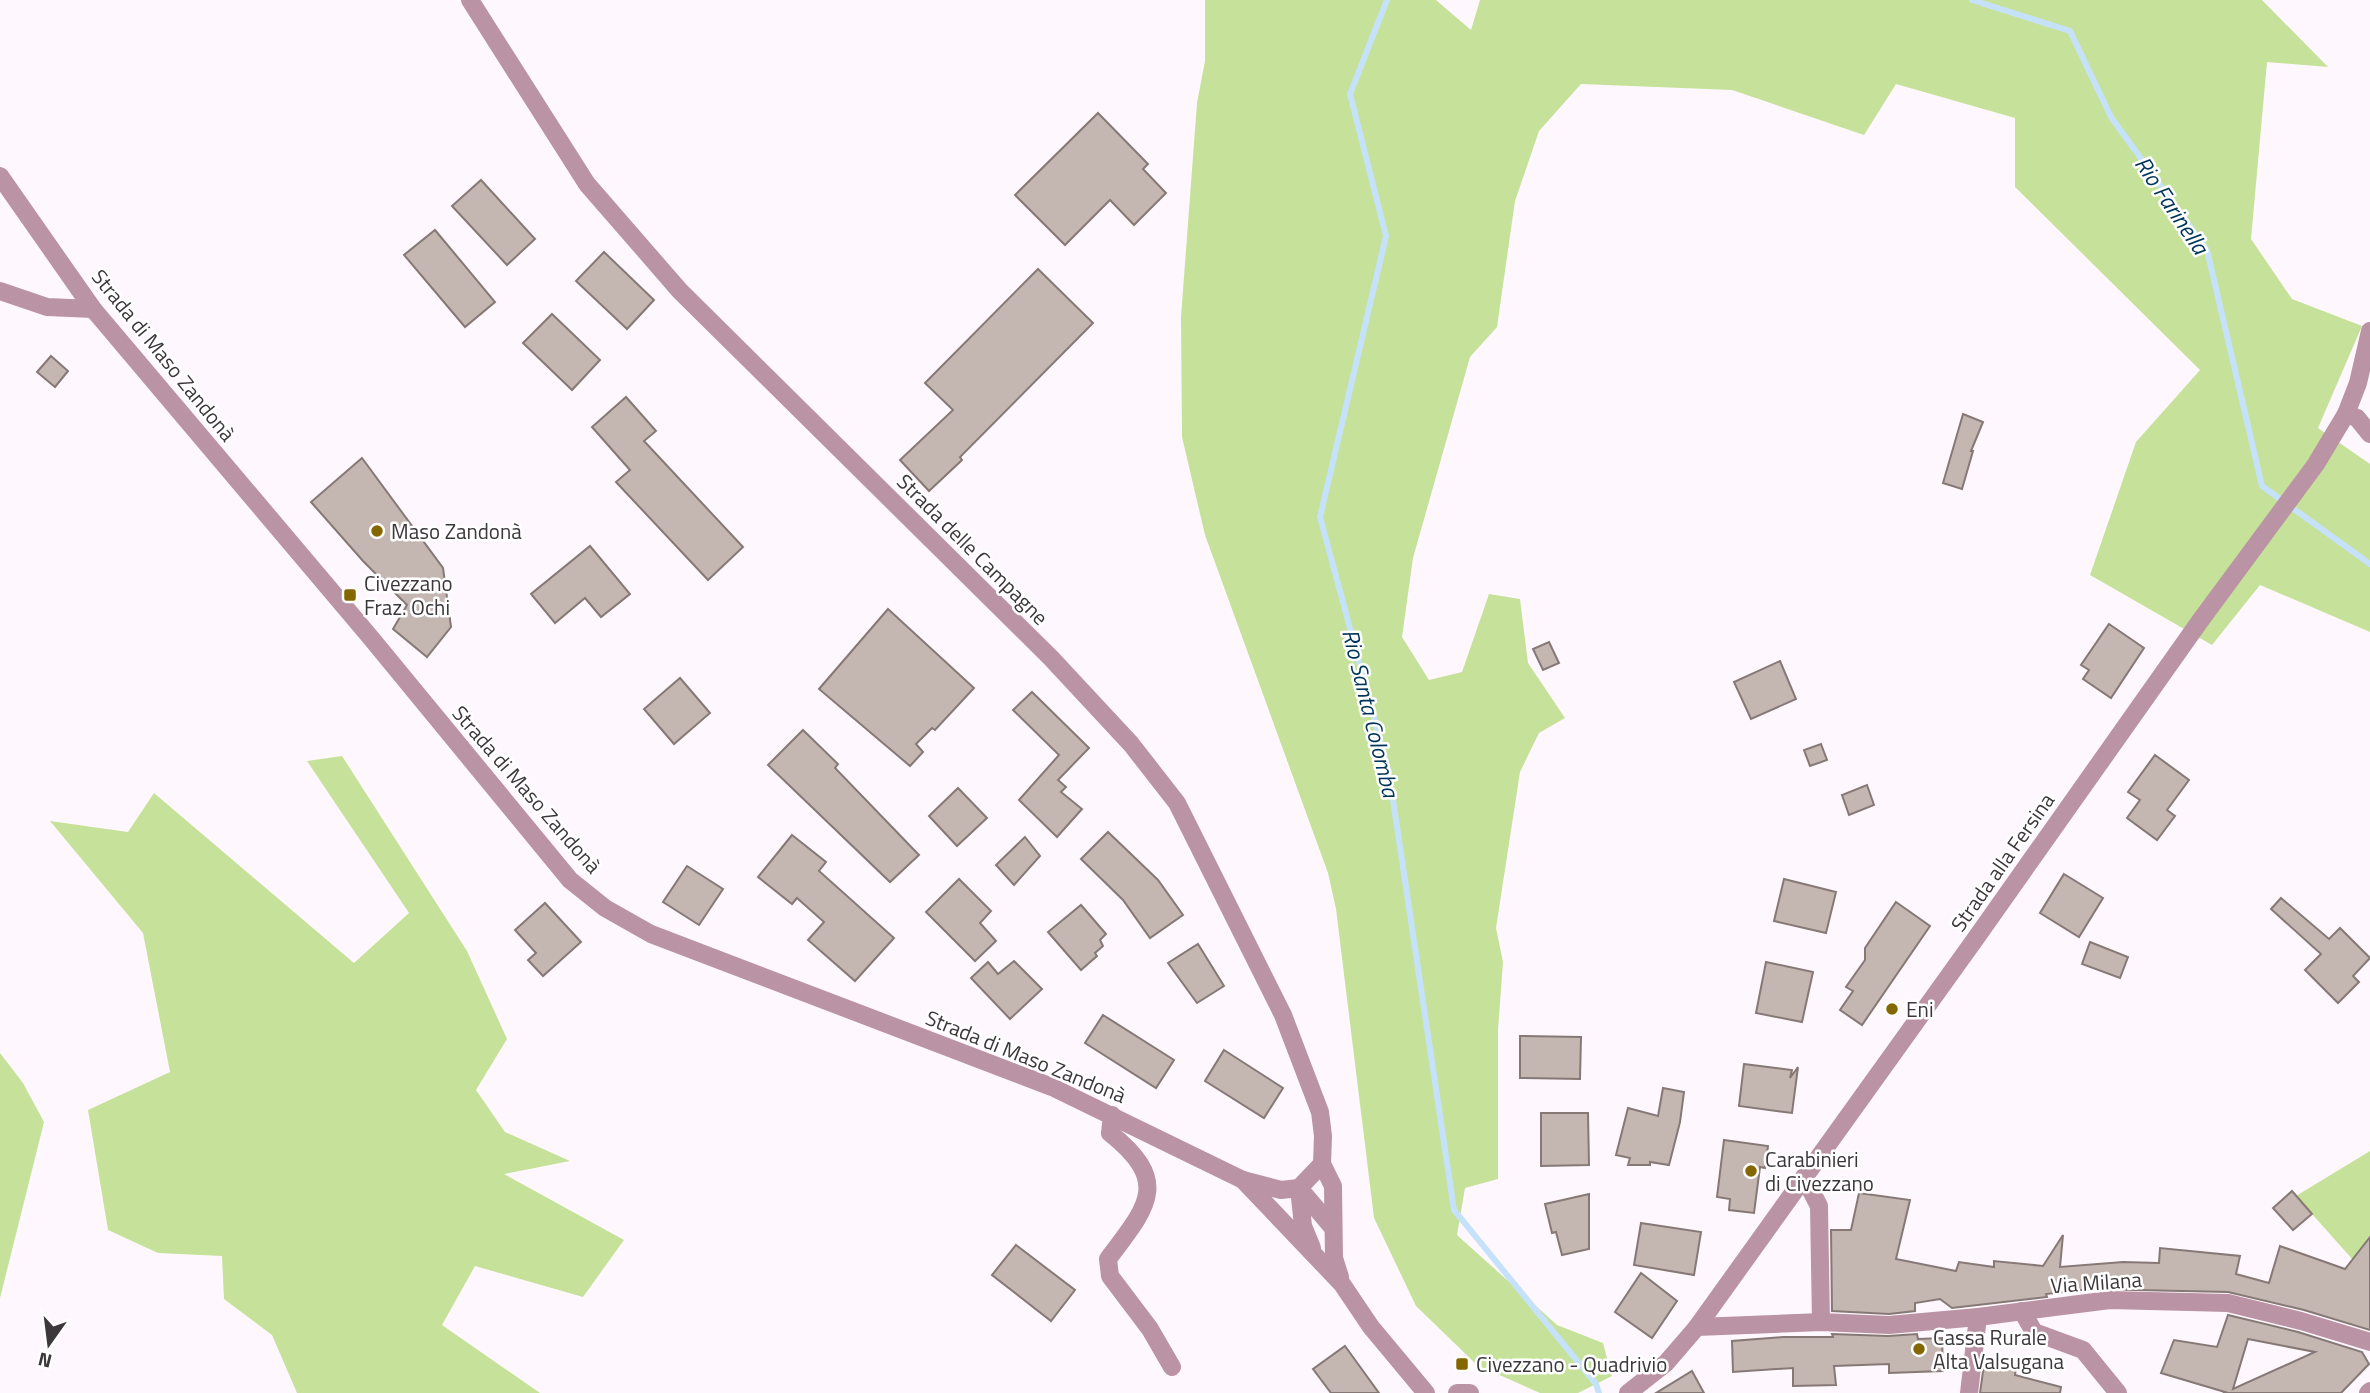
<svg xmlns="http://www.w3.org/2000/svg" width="2370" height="1393" font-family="'Titillium Web',sans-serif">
<rect width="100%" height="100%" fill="#fef8fe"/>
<g fill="#c6e199">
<path d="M1205 0H1436L1471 30 1480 0H2262L2328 67 2267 62 2251 239 2292 299 2362 326 2318 428 2370 464V632L2260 585 2212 645 2090 575 2136 442 2200 370 2015 187V118L1896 84 1864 135 1732 90 1581 84 1539 131 1515 201 1497 327 1470 357 1413 558 1402 637 1429 680 1462 672 1489 594 1520 599 1528 663 1565 718 1539 733 1520 772 1496 928 1503 962 1498 1030V1179L1465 1188 1457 1235 1557 1325 1603 1343 1612 1376 1578 1393H1540L1477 1365 1416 1306 1374 1218 1336 909 1328 873 1205 535 1182 437 1181 317 1197 103 1205 61Z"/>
<path d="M342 756 467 951 507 1039 476 1090 505 1132 570 1161 504 1174 624 1240 583 1297 475 1266 442 1325 540 1393H297L272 1335 224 1299 222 1256 158 1253 108 1230 88 1110 170 1072 143 933 50 821 128 832 154 793 354 963 409 913 307 761Z"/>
<path d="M0 1053 23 1083 44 1122 0 1298Z"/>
<path d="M2370 1151V1238L2353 1260 2296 1196Z"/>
</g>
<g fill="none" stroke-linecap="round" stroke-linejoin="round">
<g stroke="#c6e2fb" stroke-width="6">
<path d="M1387 0 1350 94 1386 236 1320 517 1389 773 1454 1210 1596 1384 1599 1393"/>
<path d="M1972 0 2070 31 2111 117 2207 250 2262 486 2370 564"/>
</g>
</g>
<g fill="#c4b6b1" stroke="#867975" stroke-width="2" fill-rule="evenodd">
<path d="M1098 113 1148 164 1143 169 1166 193 1134 225 1110 200 1065 245 1015 195Z"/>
<path d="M481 180 535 239 507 265 452 206Z"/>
<path d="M435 230 495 302 465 327 404 255Z"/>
<path d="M604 252 654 300 627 329 576 281Z"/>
<path d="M1038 269 1093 323 960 457 962 460 929 491 900 460 953 410 925 383Z"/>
<path d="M552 314 600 360 572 390 523 343Z"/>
<path d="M51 356 68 371 55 387 37 372Z"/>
<path d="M626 397 656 431 644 441 743 547 708 580 616 482 630 470 592 427Z"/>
<path d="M1963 414 1983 422 1971 451H1973L1962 489 1943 483Z"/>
<path d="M362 458 443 568 451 627 427 657 393 629 407 605 363 561 311 502Z"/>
<path d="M590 546 630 594 601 617 585 598 555 623 531 594Z"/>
<path d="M888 609 974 688 935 730 932 728 916 744 923 752 910 766 819 689Z"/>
<path d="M2109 624 2144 648 2111 698 2083 679 2089 670 2081 665Z"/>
<path d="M1549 642 1559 663 1543 670 1533 649Z"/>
<path d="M1780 661 1796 699 1751 719 1734 682Z"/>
<path d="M680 678 710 713 674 744 644 709Z"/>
<path d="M1032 692 1089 748 1058 780 1066 787 1061 792 1082 809 1057 837 1019 800 1059 755 1013 710Z"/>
<path d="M803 730 838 764 835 768 919 855 890 882 768 765Z"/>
<path d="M1821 744 1827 760 1810 766 1804 750Z"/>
<path d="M2155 755 2189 780 2167 810 2175 816 2157 840 2127 818 2140 800 2128 792Z"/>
<path d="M1867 785 1874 805 1849 815 1842 795Z"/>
<path d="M958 788 987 818 957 846 929 816Z"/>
<path d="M1108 832 1158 880 1183 915 1150 938 1123 900 1081 859Z"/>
<path d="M792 835 826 862 819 871 894 938 855 981 808 940 824 922 797 898 792 904 758 877Z"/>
<path d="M1025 837 1040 856 1014 885 996 865Z"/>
<path d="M687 866 723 889 699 925 663 902Z"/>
<path d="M2064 874 2103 898 2079 937 2040 913Z"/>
<path d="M959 879 991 911 980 923 996 941 975 961 926 912Z"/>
<path d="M1784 879 1836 892 1826 933 1774 921Z"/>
<path d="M2281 898 2329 939 2340 928 2370 958 2353 976 2359 982 2338 1003 2305 970 2321 954 2271 909Z"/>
<path d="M1896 902 1930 926 1862 1025 1840 1010 1853 991 1846 987 1865 960V948Z"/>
<path d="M545 903 581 942 543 976 528 960 536 953 515 930Z"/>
<path d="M1081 905 1106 934 1100 940 1103 946 1095 953 1097 956 1081 970 1048 932Z"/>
<path d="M2090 942 2128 957 2120 978 2082 964Z"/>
<path d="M1198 944 1224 986 1197 1003 1168 963Z"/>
<path d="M1014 961 1042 989 1010 1019 971 978 988 962 998 974Z"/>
<path d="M1766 962 1813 972 1802 1022 1756 1013Z"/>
<path d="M1103 1015 1174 1060 1156 1088 1085 1043Z"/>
<path d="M1520 1036 1581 1037 1580 1079 1520 1078Z"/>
<path d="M1224 1050 1283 1088 1264 1118 1205 1081Z"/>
<path d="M1744 1064 1792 1070 1790 1078 1798 1067 1792 1113 1739 1106Z"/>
<path d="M1663 1088 1684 1092 1680 1122 1669 1165 1650 1162V1165H1628L1630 1158 1616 1155 1628 1108 1658 1116Z"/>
<path d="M1541 1113H1588L1589 1165 1541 1166Z"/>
<path d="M1724 1140 1768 1146 1765 1168 1760 1167 1754 1213 1729 1210 1730 1199 1717 1197Z"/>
<path d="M2292 1191 2312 1214 2293 1230 2273 1208Z"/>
<path d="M1859 1193 1910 1200 1896 1259 1956 1271 1959 1262 1994 1267V1261L2043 1266 2063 1235 2060 1267 2123 1262 2159 1263 2160 1248 2240 1256 2236 1274 2269 1283 2280 1246 2345 1269 2370 1237V1330L2304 1310 2228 1292 2090 1289 2046 1294 2047 1297 1952 1308 1940 1299 1915 1303V1311L1889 1314 1832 1311 1831 1230H1851Z"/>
<path d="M1589 1194V1249L1562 1255 1556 1232 1552 1233 1545 1204Z"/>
<path d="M1641 1223 1701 1232 1694 1275 1634 1265Z"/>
<path d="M1016 1245 1075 1290 1051 1321 992 1275Z"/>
<path d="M1641 1273 1677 1301 1652 1338 1615 1312Z"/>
<path d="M2228 1315 2298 1332 2362 1352 2369 1364 2341 1393H2223L2225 1392 2161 1373 2174 1340 2217 1347ZM2248 1339 2315 1352 2233 1389Z"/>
<path d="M1832 1334 1888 1336 1917 1334 1918 1339 1942 1338 1943 1371 1889 1373V1364L1834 1366 1836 1385 1793 1386V1368L1733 1372 1732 1341 1783 1337H1833Z"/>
<path d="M1345 1346 1379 1393H1331L1313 1369Z"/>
<path d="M1985 1357 2017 1361 2015 1375 2061 1387 2060 1393H1980Z"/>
<path d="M1692 1371 1704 1393H1656Z"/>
</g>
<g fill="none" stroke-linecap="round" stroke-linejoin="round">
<g stroke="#ba93a4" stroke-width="18">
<path d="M470 0 587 184 680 291 1051 658 1131 744 1177 803 1283 1015 1320 1112 1323 1136 1322 1164 1299 1188"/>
<path d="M0 176 93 309 371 638 570 880 605 908 651 934 1052 1087 1243 1180 1281 1190 1299 1188"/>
<path d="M0 291 47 307 93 309"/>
<path d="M2346 414 2357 418 2370 434"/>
<path d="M1112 1115 1110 1133C1171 1182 1148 1206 1108 1259L1110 1276 1150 1329 1172 1367"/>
<path d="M1322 1164 1333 1186 1334 1258 1340 1277"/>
<path d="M1804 1177 1819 1206 1821 1322"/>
<path d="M1243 1180 1342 1284 1371 1327 1426 1393"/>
<path d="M1299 1188 1303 1226 1312 1248"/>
<path d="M1299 1188 1333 1228"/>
<path d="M2022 1311 2034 1332 2083 1350 2118 1393"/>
<path d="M1697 1327 1821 1322 1889 1325 1978 1317 2110 1300 2228 1303 2301 1321 2370 1342"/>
<path d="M1457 1393H1470"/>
<path d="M1628 1393 1666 1363 1697 1327 1976 938 2200 621 2316 464 2346 414 2358 383 2370 331"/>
<path d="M1969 1393 1978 1317"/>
<path d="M2368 1393 2370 1391"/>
</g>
</g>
<g fill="#846700" stroke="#fff" stroke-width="2.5">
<circle cx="377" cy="531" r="7"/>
<rect x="343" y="588" width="14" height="14" rx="3.5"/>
<circle cx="1892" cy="1009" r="7"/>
<circle cx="1751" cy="1171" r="7"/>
<circle cx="1919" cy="1349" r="7"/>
<rect x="1455" y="1357" width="14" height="14" rx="3.5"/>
</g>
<g text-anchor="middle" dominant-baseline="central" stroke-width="5" stroke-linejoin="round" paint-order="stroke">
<g font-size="21" fill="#3b373b" stroke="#fff">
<text transform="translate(164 355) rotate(51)">Strada di Maso Zandonà</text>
<text transform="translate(973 549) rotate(45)">Strada delle Campagne</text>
<text transform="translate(527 789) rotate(49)">Strada di Maso Zandonà</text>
<text transform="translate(2002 862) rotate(-55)">Strada alla Fersina</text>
<text transform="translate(1026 1056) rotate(22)">Strada di Maso Zandonà</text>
<text transform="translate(2096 1282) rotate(-4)">Via Milana</text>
</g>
<g font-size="21" fill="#3b373b" stroke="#fff" text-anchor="start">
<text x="391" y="531">Maso Zandonà</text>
<text x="364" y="583">Civezzano<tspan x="364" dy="24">Fraz. Ochi</tspan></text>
<text x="1906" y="1009">Eni</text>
<text x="1765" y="1159">Carabinieri<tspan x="1765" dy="24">di Civezzano</tspan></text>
<text x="1933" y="1337">Cassa Rurale<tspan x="1933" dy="24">Alta Valsugana</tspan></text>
<text x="1476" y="1364">Civezzano - Quadrivio</text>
</g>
<g font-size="23" font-style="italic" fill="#00355b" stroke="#fff">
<text transform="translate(2172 205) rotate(56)">Rio Farinella</text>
<text transform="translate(1371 713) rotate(76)">Rio Santa Colomba</text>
</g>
</g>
<g transform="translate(49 1344) rotate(194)" stroke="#ffffff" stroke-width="5" paint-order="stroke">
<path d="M0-5L12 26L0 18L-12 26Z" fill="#3b373b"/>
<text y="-10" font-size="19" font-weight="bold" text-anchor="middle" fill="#3b373b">N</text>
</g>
</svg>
